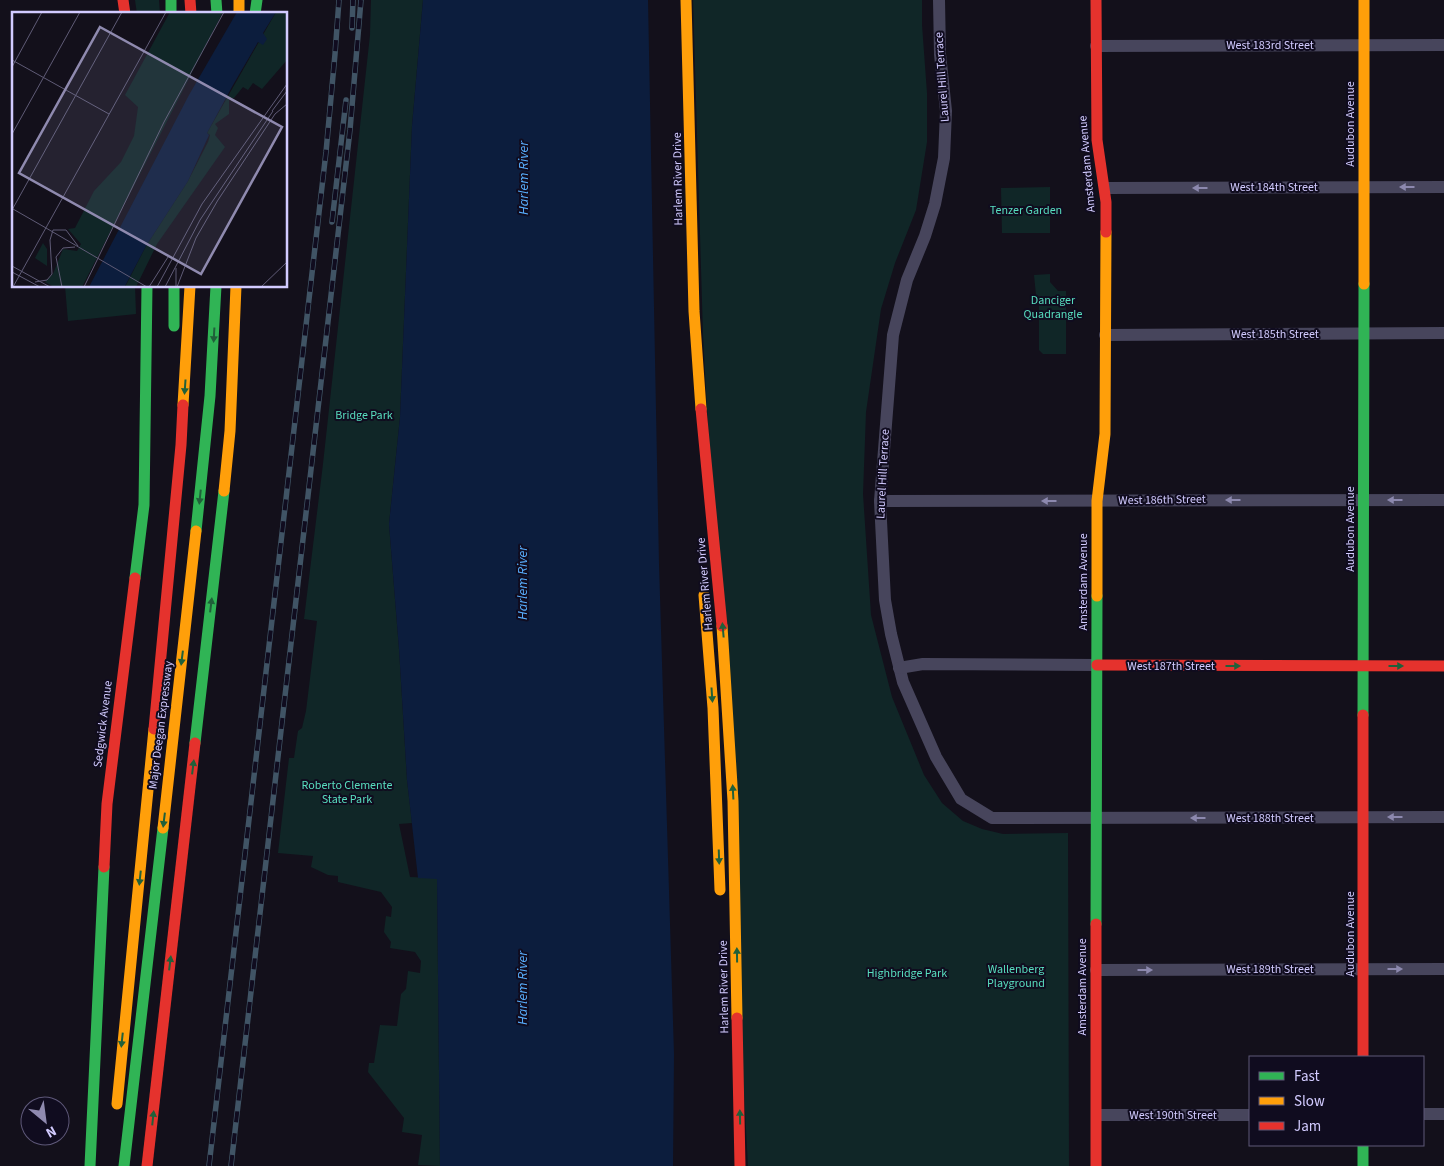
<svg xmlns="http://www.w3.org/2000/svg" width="1444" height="1166" font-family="'Source Sans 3',sans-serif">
<rect width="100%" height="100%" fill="#13101b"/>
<g fill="#102627">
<path d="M135 0H159L160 14H137Z"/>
<path d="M371 0H423L412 126 400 417 389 524 399 649 407 780 412 823 399 824 410 877 437 878 440 1166 418 1165 422 1135 402 1132 404 1118 368 1072 369 1063H374L380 1025 397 1026 401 994 406 989 408 971 420 973 421 961 415 952 390 948 391 942 384 932 386 916 391 917 392 907 381 892 338 882V876L328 875 311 867 313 856 278 853 289 758H294L298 731 302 728 306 711 317 621 304 619 323 464 370 35Z"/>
<path d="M693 0H922V25L927 93V142L916 210 895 263 881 309 866 412 863 494 871 615 892 697 924 775 942 803 963 821 982 829 1003 834 1068 833 1069 1166H748L703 335Z"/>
<path d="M1050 187V233H1002L1001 188Z"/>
<path d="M1050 274V282L1058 291H1066V354H1043L1039 350V300L1036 295 1034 275Z"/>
<path d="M65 286H135L136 314 68 321Z"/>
</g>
<path fill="#0c1d3d" d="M423 0H648L659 564 674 1054 673 1166H440L437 879 418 878 407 780 399 649 389 524 400 417 412 126Z"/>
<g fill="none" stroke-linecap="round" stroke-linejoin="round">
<g stroke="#47455c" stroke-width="12">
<path d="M939 0 940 54 946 111 944 158 935 204 925 236 907 280 893 335 880 501 885 600 891 634 903 682 936 757 961 799 992 818 1444 817"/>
<path d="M1096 46 1444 45"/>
<path d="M1105 188 1444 187"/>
<path d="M1105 335 1444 333"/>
<path d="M880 501 1444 500"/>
<path d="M899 668 923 664 1097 665"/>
<path d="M1096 970 1444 969"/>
<path d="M1423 1114H1444"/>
<path d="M1097 1115H1250"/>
</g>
<g stroke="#30b455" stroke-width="11">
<path d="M171 0V14"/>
<path d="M216 0 217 14"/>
<path d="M255 14 257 0"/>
<path d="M174 286V326"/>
<path d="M196 531 210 396 216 286"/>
<path d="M135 578 144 505 147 286"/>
<path d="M1363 715 1364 284"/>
<path d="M195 743 224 491"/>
<path d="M1096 924 1097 596"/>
<path d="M1363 1145V1166"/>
<path d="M90 1166 104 867"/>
<path d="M124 1166 163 828"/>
</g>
<g stroke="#ff9f0a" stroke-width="11">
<path d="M239 0V14"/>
<path d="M686 0 694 311 701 409"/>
<path d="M1364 284V0"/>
<path d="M183 405 190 286"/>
<path d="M224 491 230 431 236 286"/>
<path d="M704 595 713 708 720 890"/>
<path d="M1097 596V501L1105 434 1106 232"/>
<path d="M722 626 733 801 737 1018"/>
<path d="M163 828 196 531"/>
<path d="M117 1104 154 729"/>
</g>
<g stroke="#e5322d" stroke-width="11">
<path d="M123 0 125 14"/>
<path d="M190 0 191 14"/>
<path d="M1096 0 1097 140 1106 202V232"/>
<path d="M701 409 722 626"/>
<path d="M1097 665 1444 666"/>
<path d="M154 729 181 445 183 405"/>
<path d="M104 867 107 804 135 578"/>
<path d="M737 1018 740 1166"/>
<path d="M1363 1057V715"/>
<path d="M147 1166 195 743"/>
<path d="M1096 1166V924"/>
</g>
<defs>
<g id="rail">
<path d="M352 28 353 0"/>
<path d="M332 222 346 100"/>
<path d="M209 1166 326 152 335 54 339 0"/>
<path d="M231 1166 350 130 361 0"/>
</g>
</defs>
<use href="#rail" stroke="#405465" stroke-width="5.5"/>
<use href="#rail" stroke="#100c1f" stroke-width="4" stroke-dasharray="11" stroke-linecap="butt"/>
</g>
<defs><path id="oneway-solid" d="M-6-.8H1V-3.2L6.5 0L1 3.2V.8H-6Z" transform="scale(1.25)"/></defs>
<g fill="#8c88ae">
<use href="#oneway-solid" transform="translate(1407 187) rotate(-180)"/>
<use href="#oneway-solid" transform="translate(1200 188) rotate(180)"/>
<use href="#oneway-solid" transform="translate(1233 500) rotate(-180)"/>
<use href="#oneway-solid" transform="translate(1395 500) rotate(-180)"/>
<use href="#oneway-solid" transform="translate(1049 501) rotate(-180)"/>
<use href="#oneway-solid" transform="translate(1395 817) rotate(180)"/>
<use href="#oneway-solid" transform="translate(1198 818) rotate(180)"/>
<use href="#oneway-solid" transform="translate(1395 969)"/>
<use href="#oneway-solid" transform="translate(1145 970)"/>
</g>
<g fill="#20603a">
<use href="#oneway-solid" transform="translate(214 335) rotate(93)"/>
<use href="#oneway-solid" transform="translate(185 387) rotate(94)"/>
<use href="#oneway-solid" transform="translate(200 497) rotate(96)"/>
<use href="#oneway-solid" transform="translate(211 605) rotate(-83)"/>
<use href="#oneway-solid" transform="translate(723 630) rotate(-95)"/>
<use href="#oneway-solid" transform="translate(182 658) rotate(97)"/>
<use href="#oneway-solid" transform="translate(1233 666)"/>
<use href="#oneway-solid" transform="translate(1396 666)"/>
<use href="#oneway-solid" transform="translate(712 695) rotate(86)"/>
<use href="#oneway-solid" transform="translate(193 767) rotate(-83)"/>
<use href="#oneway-solid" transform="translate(733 792) rotate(-93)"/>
<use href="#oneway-solid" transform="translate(164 820) rotate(97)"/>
<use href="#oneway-solid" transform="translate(719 857) rotate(88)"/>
<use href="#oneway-solid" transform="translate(140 878) rotate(96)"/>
<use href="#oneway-solid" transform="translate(737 955) rotate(-91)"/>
<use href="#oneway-solid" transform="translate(170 963) rotate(-83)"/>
<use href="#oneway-solid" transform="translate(122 1040) rotate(96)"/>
<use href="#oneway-solid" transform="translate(740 1117) rotate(-91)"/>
<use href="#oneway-solid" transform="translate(153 1118) rotate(-84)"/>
</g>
<g text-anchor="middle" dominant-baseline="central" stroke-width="4" stroke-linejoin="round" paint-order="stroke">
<g font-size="12" fill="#d2cbff" stroke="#100c1f">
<text x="1270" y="45">West 183rd Street</text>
<text transform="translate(942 77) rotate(-94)">Laurel Hill Terrace</text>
<text transform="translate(1350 124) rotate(-90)">Audubon Avenue</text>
<text transform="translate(1087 164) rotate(-95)">Amsterdam Avenue</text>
<text transform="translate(678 179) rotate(-91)">Harlem River Drive</text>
<text x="1274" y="187">West 184th Street</text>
<text x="1275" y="334">West 185th Street</text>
<text transform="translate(883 474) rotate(-87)">Laurel Hill Terrace</text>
<text transform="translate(1162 500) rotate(-1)">West 186th Street</text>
<text transform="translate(1350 529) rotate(-90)">Audubon Avenue</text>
<text transform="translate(1083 582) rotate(-90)">Amsterdam Avenue</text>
<text transform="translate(705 584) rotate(-95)">Harlem River Drive</text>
<text x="1171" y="666">West 187th Street</text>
<text transform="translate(103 724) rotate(-83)">Sedgwick Avenue</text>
<text transform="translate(161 725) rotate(-83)">Major Deegan Expressway</text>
<text x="1270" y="818">West 188th Street</text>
<text transform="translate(1350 934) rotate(-90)">Audubon Avenue</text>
<text x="1270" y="969">West 189th Street</text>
<text transform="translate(724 987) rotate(-91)">Harlem River Drive</text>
<text transform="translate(1082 987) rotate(-90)">Amsterdam Avenue</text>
<text x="1173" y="1115">West 190th Street</text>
</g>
<g font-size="12" fill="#58debf" stroke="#100c1f">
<text x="1026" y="210">Tenzer Garden</text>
<text x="1053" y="300">Danciger<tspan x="1053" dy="14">Quadrangle</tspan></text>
<text x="364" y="415">Bridge Park</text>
<text x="347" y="785">Roberto Clemente<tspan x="347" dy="14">State Park</tspan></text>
<text x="1016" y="969">Wallenberg<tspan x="1016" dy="14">Playground</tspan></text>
<text x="907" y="973">Highbridge Park</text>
</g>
<g font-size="14" font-style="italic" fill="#59afff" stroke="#100c1f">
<text transform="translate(524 178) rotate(-90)">Harlem River</text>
<text transform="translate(523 583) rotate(-90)">Harlem River</text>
<text transform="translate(523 988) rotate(-90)">Harlem River</text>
</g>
</g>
<g transform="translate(12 12)">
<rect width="275" height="275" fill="#13101b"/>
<path d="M158 0H211L70 275H42L33 270 41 262 51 237 65 239 69 232 56 217 63 216 82 179 109 150 122 124 126 95 113 83ZM264 0H275V48L250 77 241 71 236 78 231 75 222 86H217V102L203 112 206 116 203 123 213 135 145 232 124 275H113L134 234 176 169 196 130 198 123 195 121ZM31 231 35 237V254L23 246Z" fill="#102627"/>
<path d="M225 0H264L251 21 255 27 251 33 246 30 221 73 195 121 197 123 176 169 134 234 113 274 77 275 177 83Z" fill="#0c1d3d"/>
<path fill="none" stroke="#5f5b76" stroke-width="1" d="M0 48 97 102M0 55 30 0M260 99 275 79M0 122 68 0M1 197 34 216M0 198 110 0M34 216 135 275M0 254 38 275M164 256V275M0 260 28 275M23 270 35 268 40 262 38 228 41 218H54L66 234M1 275 154 0M50 275 44 245 51 236 63 235M72 275 152 110 212 0M137 275 156 245M145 275 190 192 275 72M153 275 188 208 261 99M165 275 184 226 206 188 263 102 275 92M249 275 275 250"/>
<path fill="#8f8aaf" fill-opacity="0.15" stroke="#8f8aaf" stroke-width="2.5" d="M88 15 270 115 189 262 7 161Z"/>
<rect width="275" height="275" fill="none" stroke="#d2cbff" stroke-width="2.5"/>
</g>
<rect x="1249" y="1056" width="175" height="90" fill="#100c1f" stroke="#5e5879"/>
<rect x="1259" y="1072" width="25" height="8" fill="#30b455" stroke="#5e5879"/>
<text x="1294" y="1081" font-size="15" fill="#d2cbff">Fast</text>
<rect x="1259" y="1097" width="25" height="8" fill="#ff9f0a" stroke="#5e5879"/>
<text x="1294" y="1106" font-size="15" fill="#d2cbff">Slow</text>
<rect x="1259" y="1122" width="25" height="8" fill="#e5322d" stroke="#5e5879"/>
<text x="1294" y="1131" font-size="15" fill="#d2cbff">Jam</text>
<g transform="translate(45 1121) rotate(151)"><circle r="24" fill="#100c1f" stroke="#5e5879"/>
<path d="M0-4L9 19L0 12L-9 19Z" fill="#8f8aaf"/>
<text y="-8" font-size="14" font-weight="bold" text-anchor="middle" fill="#d2cbff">N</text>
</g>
</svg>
